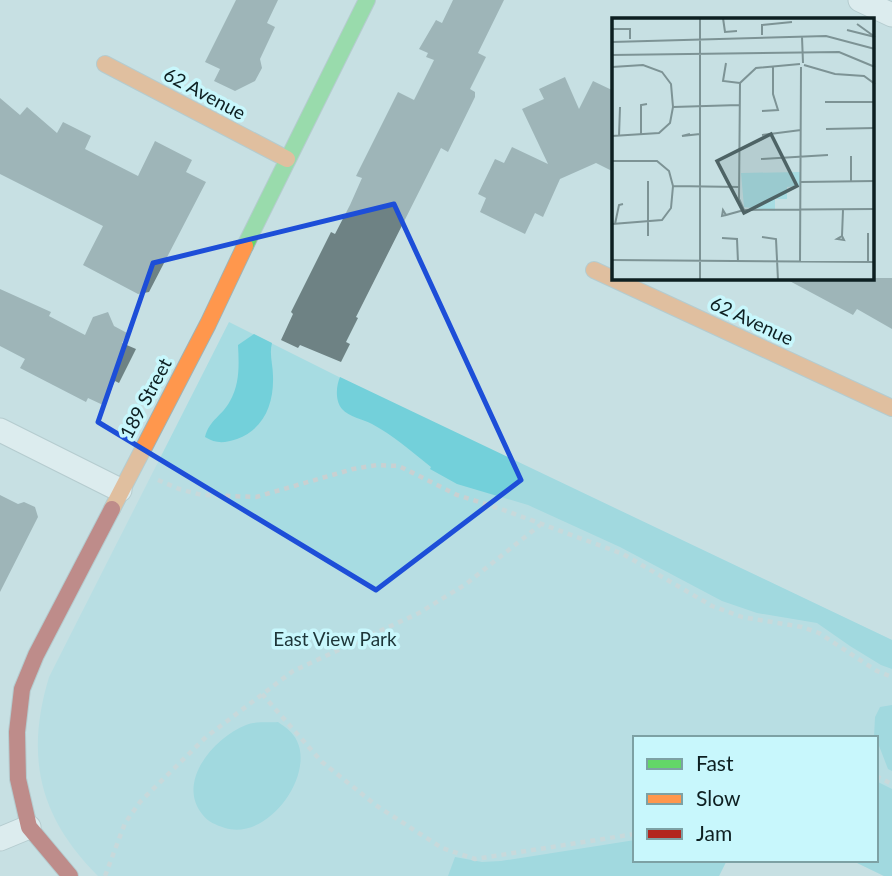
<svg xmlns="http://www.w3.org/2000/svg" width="892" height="876" font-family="Lato,sans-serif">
<rect width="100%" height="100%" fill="#c7e0e3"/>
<path fill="#a7dce2" d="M229 322 379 397 892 640V876H884L851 860H876V738H635V860H727L719 876H98C39 817 25 757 49 677Z"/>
<g fill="#73d0da">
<path d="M254 334 272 343C269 354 273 365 273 376 274 404 264 429 237 439 225 443 216 444 205 437 209 420 223 415 230 401 240 384 239 364 238 345Z"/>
<path d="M340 377 892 640V669L881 665 850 646 817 623 757 613 722 601 620 547 528 505 457 484 430 469 431 467C412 452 393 435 372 424 363 419 349 417 342 409 335 401 336 386 340 377Z"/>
<path d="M892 705V771L888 769 876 738 874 737 875 717 880 707Z"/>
<path d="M278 722C285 727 293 732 297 741 314 776 268 841 225 828 216 825 208 822 202 814 176 781 215 737 246 725 254 721 268 723 278 722Z"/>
<path d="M876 781 892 789V876H884L851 860H876Z"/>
<path d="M635 840V860H727L719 876H448L455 857 482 862 501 861Z"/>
</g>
<g fill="#6e8284">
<path d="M236 0H278L267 23 275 27 260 59 262 68 255 81 235 91 214 81 220 69 205 62Z"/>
<path d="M453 0H504L478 53 486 57 470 89 475 92V97L448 152 441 148 356 317 358 318 346 342 350 344 341 362 300 345 298 348 281 340 293 314 291 312 331 232 335 234 350 205 362 178 356 176 398 92 414 100 434 60 426 57 428 53 419 49 436 20 442 23Z"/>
<path d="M565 77 579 109 593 81 614 91V172L596 163 560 179 543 217 535 213 525 234 480 212 486 198 478 194 495 159 504 163 512 147 548 164 522 109 544 99 539 89Z"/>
<path d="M0 98 20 115 27 107 57 133 63 122 91 136 85 149 138 176 155 141 192 160 186 172 206 182 149 292 138 294 83 265 103 226 0 174Z"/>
<path d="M784 278H892V329L857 309 853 315Z"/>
<path d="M0 289 51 312 49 316 85 335 93 317 108 312 114 326 127 333 122 343 136 349 119 383 115 381 103 405 88 398 86 402 20 368 25 359 0 346Z"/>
<path d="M0 495 18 504 24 502 35 507 38 517 0 592Z"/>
</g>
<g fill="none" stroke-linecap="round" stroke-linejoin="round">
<defs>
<g id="street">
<path d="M860 0 892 15"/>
<path d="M0 430 120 490"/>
<path d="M0 839 29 827"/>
</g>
<path id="fast" d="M245 246 367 0"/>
<g id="slow">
<path d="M105 64 287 159"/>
<path d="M594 270 892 408"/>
<path d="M112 509 208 324 245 246"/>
</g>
<path id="jam" d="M70 876 29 827 18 779 17 732 22 689 36 655 112 509"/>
</defs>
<use href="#street" stroke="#9fb3b5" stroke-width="25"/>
<use href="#fast" stroke="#9fb3b5" stroke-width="18"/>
<use href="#slow" stroke="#9fb3b5" stroke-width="18"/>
<use href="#jam" stroke="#9fb3b5" stroke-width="18"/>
<g stroke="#c9d0d1" stroke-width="4.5" stroke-dasharray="5 5" stroke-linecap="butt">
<path d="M158 480 179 489 202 495 256 497 353 469 377 465 399 466 457 495 501 509 623 554 712 606 742 617 802 627 819 633 877 671 892 677"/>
<path d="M262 694 322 762 377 806 442 848 475 859 635 834"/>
<path d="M876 776 892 784"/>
<path d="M105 876 125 823 140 802 206 737 293 671 419 613 466 584 540 525"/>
</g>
<use href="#street" stroke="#f7fafb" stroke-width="23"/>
<use href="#fast" stroke="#63d668" stroke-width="16"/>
<use href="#slow" stroke="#ff974d" stroke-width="16"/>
<use href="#jam" stroke="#b3261e" stroke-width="16"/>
</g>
<path d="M0 0H892V876H0ZM394 204 521 480 376 590 98 422 153 263Z" fill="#c7e0e3" fill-opacity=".55" fill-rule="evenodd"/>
<path fill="none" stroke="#1d4ed8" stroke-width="5" stroke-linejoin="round" d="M394 204 521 480 376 590 98 422 153 263Z"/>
<g text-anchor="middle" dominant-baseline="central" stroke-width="7" stroke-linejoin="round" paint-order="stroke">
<g font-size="19" fill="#0d1f21" stroke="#c8f7fc">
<text transform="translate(205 93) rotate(28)">62 Avenue</text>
<text transform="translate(752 320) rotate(25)">62 Avenue</text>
<text transform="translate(145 398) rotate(-62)">189 Street</text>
</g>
<g font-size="19" fill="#1d3538" stroke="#c8f7fc">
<text x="335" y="638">East View Park</text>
</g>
</g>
<g transform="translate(612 18)">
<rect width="262" height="262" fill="#c7e0e3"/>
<path d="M188 154V168L175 169V181H163V193L132 189 129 155Z" fill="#a7dce2"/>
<path fill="none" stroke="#7d9395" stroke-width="2" d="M88 0V262M111 0 113 14 125 13M245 6 263 19M0 11H18V21M235 12 263 19M150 17V7L180 4M190 19 191 45M0 24 214 18 263 31M0 37 227 34 263 49M114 45 111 63 128 65M192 47 223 56 252 58 263 66M0 49 31 47 50 54 59 66 61 89 58 105 47 115 0 118M213 84H263M61 89 127 87M150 93 166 92 161 76V48M214 111 263 110M78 116 70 118 88 116M29 117V87L35 86M150 117 189 112M7 118 8 89M149 141 216 137M0 143H45L57 153 61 168 59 190 50 202 0 206M239 163V138M189 164 263 163M61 168 127 169M132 192 127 181 128 65 144 50 188 46M114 197 110 198 111 192 114 197 132 192 263 191M3 206 7 187 11 186M36 218V163M230 218 232 222 225 221 230 218 231 192M150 219 164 221 166 262M110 220 125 221 126 244M0 242 263 244M188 244 189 49M256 244V215"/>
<path fill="#4e6365" fill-opacity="0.15" stroke="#4e6365" stroke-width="3.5" d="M159 116 185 168 132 195 105 143Z"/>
<rect width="262" height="262" fill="none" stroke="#0d1f21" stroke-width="3.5"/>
</g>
<rect x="633" y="736" width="245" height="126" fill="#c8f7fc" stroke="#7da1a4" stroke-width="2"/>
<rect x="647" y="759" width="35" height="10" fill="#63d668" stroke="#7da1a4" stroke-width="2"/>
<text x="696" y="771" font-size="21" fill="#0d1f21">Fast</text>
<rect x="647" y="794" width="35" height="10" fill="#ff974d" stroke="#7da1a4" stroke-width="2"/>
<text x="696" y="806" font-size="21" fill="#0d1f21">Slow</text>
<rect x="647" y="829" width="35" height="10" fill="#b3261e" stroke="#7da1a4" stroke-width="2"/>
<text x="696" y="841" font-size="21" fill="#0d1f21">Jam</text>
</svg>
